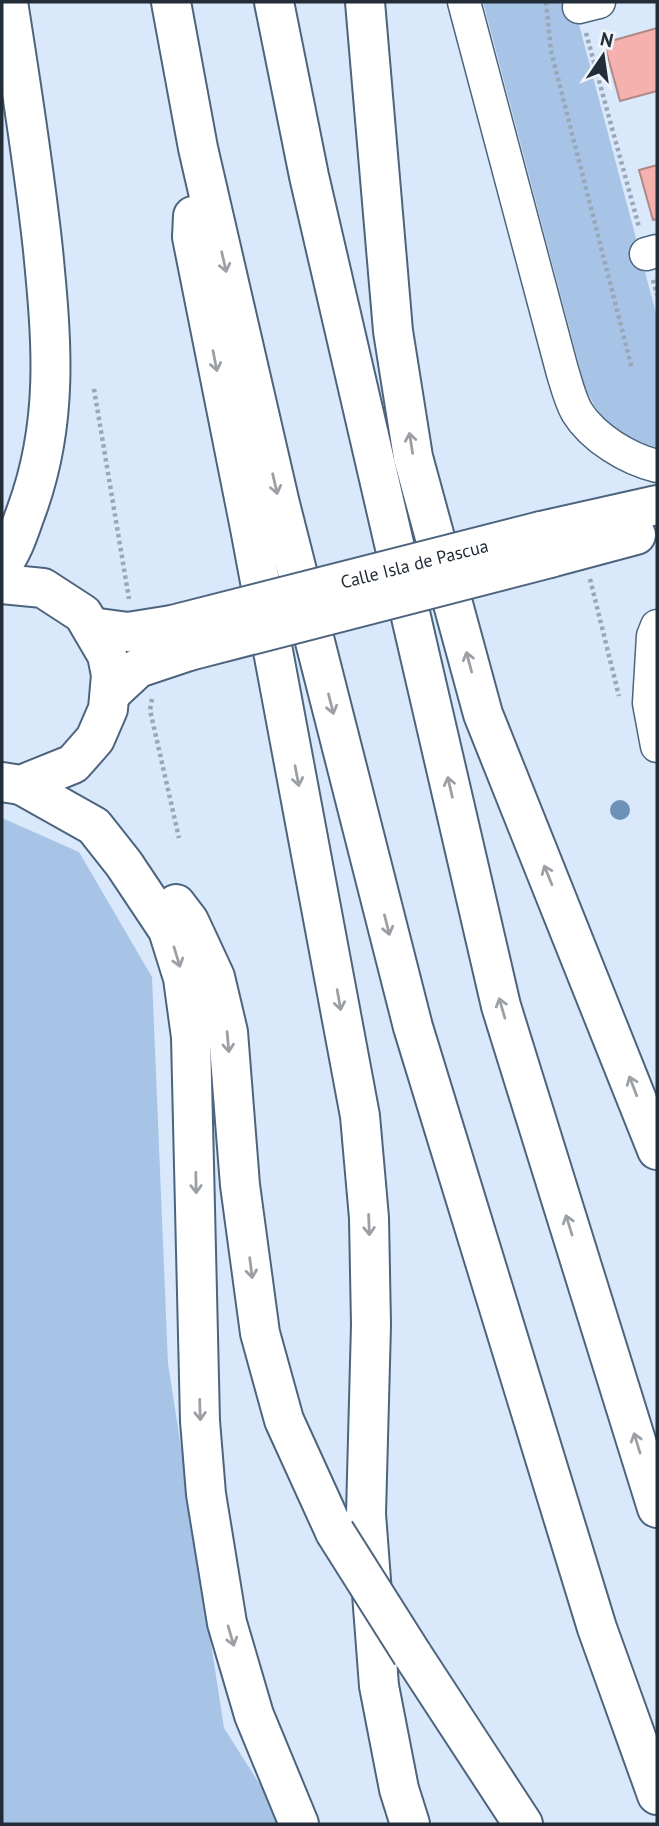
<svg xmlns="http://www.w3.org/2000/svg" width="659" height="1826" font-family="'PT Sans',sans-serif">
<rect width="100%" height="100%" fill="#d9e9fb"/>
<g fill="#a7c4e6">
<path d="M483 2H573L657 317V448C619 435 602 425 585 387Z"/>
<path d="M2 818 79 852 152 977 168 1363 224 1728 285 1824H2Z"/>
</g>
<g fill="#f4b1ae" stroke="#b08886" stroke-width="2">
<path d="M657 28V91L620 101 604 43Z"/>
<path d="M657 165V219L653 220 639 170Z"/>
</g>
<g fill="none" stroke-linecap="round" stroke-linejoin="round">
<defs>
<g id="minor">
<path d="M464 2 562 370C566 383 570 400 577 412 593 438 628 459 657 466"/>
<path d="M579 7 599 2"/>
<path d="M646 254 657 251"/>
<path d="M657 626 653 636 649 703 657 746"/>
</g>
<g id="major">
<path d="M541 531 657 505"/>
<path d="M550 558 636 535"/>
<path d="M2 584 43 588 83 614 107 655 111 675 108 709 95 739 73 764 21 785 2 782"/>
<path d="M91 627 128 632 172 625"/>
<path d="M110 694 138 668 189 651"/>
</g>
<g id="highway">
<path d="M171 2 198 148 280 504 413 1027 597 1628 657 1795"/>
<path d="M274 2 309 176 501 1006 657 1508"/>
<path d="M365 2 393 331 413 457 483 714 657 1150"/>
<path d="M193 216 192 237 250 528 360 1116 369 1218 371 1325 366 1514 379 1686 399 1789 410 1824"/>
<path d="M2 565C14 549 19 531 26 512 59 423 52 342 43 250 34 167 21 84 8 2"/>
<path d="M21 785 94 826 124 864 168 930 183 978 191 1037 200 1421 206 1494 227 1623 254 1715 299 1824"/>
<path d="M176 904 189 921 215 977 228 1032 240 1185 260 1333 284 1420 335 1532"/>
<path d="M412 1654 523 1824"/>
</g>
</defs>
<use href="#minor" stroke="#4d647e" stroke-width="35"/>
<use href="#major" stroke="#4d647e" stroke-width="42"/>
<use href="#highway" stroke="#4d647e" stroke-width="42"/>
<g stroke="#99a7b7" stroke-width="4.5" stroke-dasharray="3.5 3.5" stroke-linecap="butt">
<path d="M546 2 551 51 632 369"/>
<path d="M586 33 639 227"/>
<path d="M653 280 657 295"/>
<path d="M94 389 129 599"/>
<path d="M590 579 619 696"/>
<path d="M152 699 150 710 179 838"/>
</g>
<use href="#minor" stroke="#fff" stroke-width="32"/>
<use href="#major" stroke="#fff" stroke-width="38"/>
<use href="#highway" stroke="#fff" stroke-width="38"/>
<defs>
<g id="major-bridge">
<path id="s1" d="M172 625 541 531"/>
<path d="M189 651 550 558"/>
</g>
<path id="highway-bridge" d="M335 1532 412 1654"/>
</defs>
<use href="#major-bridge" stroke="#4d647e" stroke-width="42" stroke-linecap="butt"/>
<use href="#highway-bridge" stroke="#4d647e" stroke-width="42" stroke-linecap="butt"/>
<use href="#major-bridge" stroke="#fff" stroke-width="38"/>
<use href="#highway-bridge" stroke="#fff" stroke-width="38"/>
</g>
<circle fill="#6d92b8" cx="620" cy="810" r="10"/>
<defs><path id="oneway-shaft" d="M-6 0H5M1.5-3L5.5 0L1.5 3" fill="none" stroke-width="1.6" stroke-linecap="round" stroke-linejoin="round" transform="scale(1.75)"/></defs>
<g stroke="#9ca0a5">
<use href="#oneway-shaft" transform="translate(224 262) rotate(77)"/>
<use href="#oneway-shaft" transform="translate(215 361) rotate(79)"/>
<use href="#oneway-shaft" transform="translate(411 443) rotate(-99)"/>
<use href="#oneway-shaft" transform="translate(275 484) rotate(77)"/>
<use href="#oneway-shaft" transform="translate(469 662) rotate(-105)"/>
<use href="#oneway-shaft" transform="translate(331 704) rotate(76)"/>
<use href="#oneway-shaft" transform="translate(297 776) rotate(79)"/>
<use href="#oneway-shaft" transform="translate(450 787) rotate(-103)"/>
<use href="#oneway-shaft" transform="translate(548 875) rotate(-112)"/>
<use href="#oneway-shaft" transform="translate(387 925) rotate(76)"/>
<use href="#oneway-shaft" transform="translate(177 957) rotate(73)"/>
<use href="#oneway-shaft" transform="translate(339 1000) rotate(80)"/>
<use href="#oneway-shaft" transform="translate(502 1008) rotate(-106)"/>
<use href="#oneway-shaft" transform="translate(228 1042) rotate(85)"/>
<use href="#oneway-shaft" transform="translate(633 1086) rotate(-111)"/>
<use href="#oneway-shaft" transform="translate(196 1183) rotate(89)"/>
<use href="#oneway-shaft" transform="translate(369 1225) rotate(88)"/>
<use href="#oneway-shaft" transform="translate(569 1225) rotate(-107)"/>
<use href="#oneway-shaft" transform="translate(251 1268) rotate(83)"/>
<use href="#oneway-shaft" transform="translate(200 1410) rotate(88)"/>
<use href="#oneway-shaft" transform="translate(637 1443) rotate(-107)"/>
<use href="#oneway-shaft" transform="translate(231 1636) rotate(74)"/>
</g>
<g text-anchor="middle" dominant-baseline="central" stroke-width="7" stroke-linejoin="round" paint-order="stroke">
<g font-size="18" fill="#232d38" stroke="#f0f5fb">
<text stroke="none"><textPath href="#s1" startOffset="250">Calle Isla de Pascua</textPath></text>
</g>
</g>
<rect width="659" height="1826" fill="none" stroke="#232d38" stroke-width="7"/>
<g transform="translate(603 56) rotate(13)" stroke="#f0f5fb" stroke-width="5" paint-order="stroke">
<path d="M0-5L12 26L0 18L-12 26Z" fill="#232d38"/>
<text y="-10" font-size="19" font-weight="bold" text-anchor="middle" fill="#232d38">N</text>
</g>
</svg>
